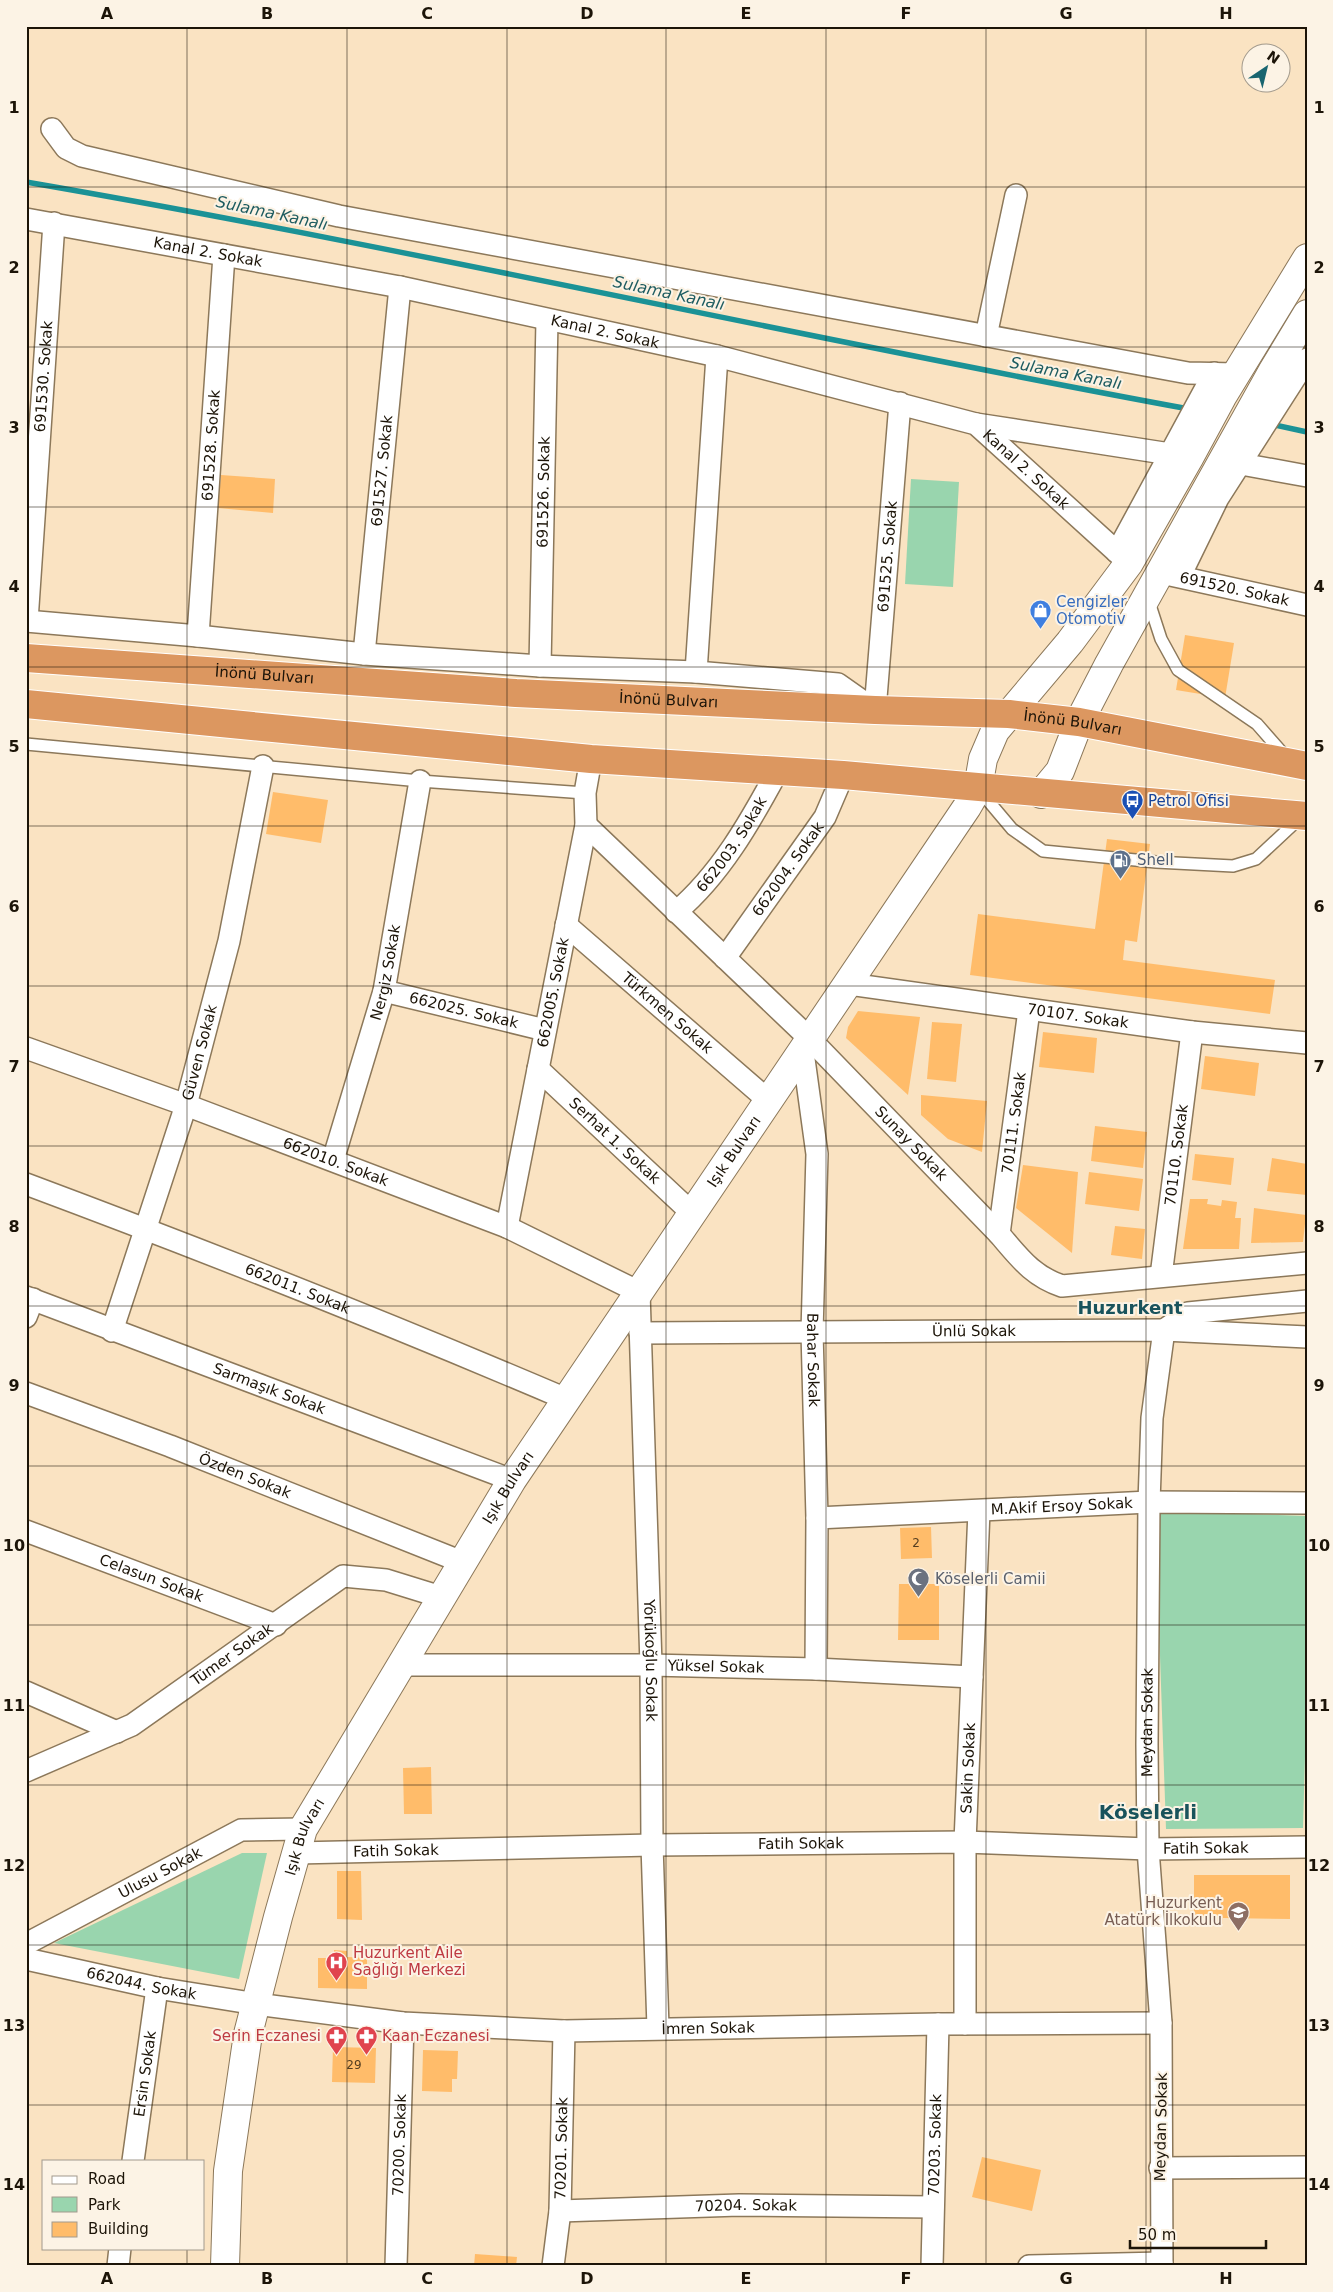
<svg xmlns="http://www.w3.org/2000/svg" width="1333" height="2292" font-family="'DejaVu Sans',sans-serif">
<rect width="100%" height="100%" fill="#fae3c2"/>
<g fill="#99d5ae">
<path d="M911 479 959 482 953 587 905 584Z"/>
<path d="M1155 1511 1307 1516V1686L1303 1828 1166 1829Z"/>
<path d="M242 1853H267L239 1979 54 1943Z"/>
</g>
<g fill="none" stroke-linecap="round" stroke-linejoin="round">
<g stroke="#1b9296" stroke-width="5.5">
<path d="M26 182C415 249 801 338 1189 409"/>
<path d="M1270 424 1307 432"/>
</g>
</g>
<g fill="#ffbc6a">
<path d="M221 475 275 479 273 513 218 508Z"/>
<path d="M1185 635 1234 643 1225 698 1176 690Z"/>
<path d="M273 792 328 800 321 843 266 834Z"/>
<path d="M1107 839 1150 844 1137 942 1125 940 1123 960 1275 980 1270 1014 970 975 978 914 1095 929Z"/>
<path d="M858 1011 920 1017 908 1095 846 1038 848 1027Z"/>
<path d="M932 1022 962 1024 956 1082 927 1079Z"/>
<path d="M1043 1032 1097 1038 1094 1073 1039 1067Z"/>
<path d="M1205 1056 1259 1063 1255 1096 1201 1089Z"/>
<path d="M921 1095 987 1101 982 1152 948 1139 921 1115Z"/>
<path d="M1095 1126 1147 1132 1143 1168 1091 1161Z"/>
<path d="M1195 1154 1234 1158 1231 1185 1192 1180Z"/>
<path d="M1272 1158 1307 1164V1195L1267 1191Z"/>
<path d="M1023 1165 1078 1172 1072 1253 1016 1208Z"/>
<path d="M1089 1172 1143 1179 1139 1211 1085 1204Z"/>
<path d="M1190 1199H1208L1207 1204 1221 1206 1222 1200 1237 1202 1235 1218H1241L1239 1249H1183Z"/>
<path d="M1254 1208 1306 1215 1303 1242 1251 1243Z"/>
<path d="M1115 1226 1145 1229 1142 1259 1111 1255Z"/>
<path d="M931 1527 932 1558 901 1559 900 1528Z"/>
<path d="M899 1584H939V1640H898Z"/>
<path d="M431 1767 432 1814H404L403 1768Z"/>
<path d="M337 1871H361L362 1920 337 1919Z"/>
<path d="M1194 1875H1290V1919L1223 1918V1924H1210L1209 1918H1194Z"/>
<path d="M334 1950 347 1951V1957L367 1958V1989L318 1988V1958H334Z"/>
<path d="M333 2047 376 2048 375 2083 332 2082Z"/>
<path d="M423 2050 458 2051 457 2079H452V2092L422 2091Z"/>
<path d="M982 2157 1041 2170 1032 2211 972 2197Z"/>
<path d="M475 2254 517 2257 516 2266H474Z"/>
</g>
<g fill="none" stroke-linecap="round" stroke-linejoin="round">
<defs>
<g id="service">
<path d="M1148 599 1161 639 1178 670 1257 724 1286 757"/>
<path d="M26 744 420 781 585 793"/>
<path d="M980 791 1012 829 1043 851 1156 862 1233 866 1256 859 1300 818"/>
</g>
<g id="minor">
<path d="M52 129 66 148 82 156 339 216 1188 373 1236 374"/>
<path id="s1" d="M26 219 400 287 717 356 976 424 1129 563"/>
<path d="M986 336 1016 195"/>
<path d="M976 424 1170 454"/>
<path d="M1241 464 1307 476"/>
<path d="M1117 552 1214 373"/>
<path id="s2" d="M1166 574 1307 605"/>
<path d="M1180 576 1218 498 1307 359"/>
<path d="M26 621 198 636 364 654 540 666 696 672 838 684 875 710"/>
<path id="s3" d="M27 621 54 223"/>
<path id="s4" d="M198 636 224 255"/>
<path id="s5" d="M364 654 400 287"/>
<path id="s6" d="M540 666 547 320"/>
<path d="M696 672 717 356"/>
<path id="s7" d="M875 710 900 403"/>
<path id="s8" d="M586 825 811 1040 999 1234C1019 1257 1032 1276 1062 1286L1307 1263"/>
<path id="s9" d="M676 912C720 875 750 822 777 772"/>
<path id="s10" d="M566 925 769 1101"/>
<path id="s11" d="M725 958 825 817 843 775"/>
<path id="s12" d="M849 984 1192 1032 1307 1043"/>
<path id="s13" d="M384 991 545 1030"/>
<path id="s14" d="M26 1048 186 1105 507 1227 639 1292 651 1665 652 1845 658 2028"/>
<path id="s15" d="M803 1052 817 1154 812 1332 817 1518 816 1669"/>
<path id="s16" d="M538 1069 692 1213"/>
<path id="s17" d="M333 1160 384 991 420 781"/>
<path id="s18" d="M26 1184C208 1252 388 1323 566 1399"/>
<path id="s19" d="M507 1227 586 825 585 793 591 759"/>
<path id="s20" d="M999 1234 1029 1010"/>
<path id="s21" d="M1161 1276 1192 1032"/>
<path id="s22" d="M26 1297 512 1480"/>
<path d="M26 1317 33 1299"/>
<path id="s23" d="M112 1331 186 1105 229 941 263 766"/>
<path id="s24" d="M640 1333 1164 1330 1307 1337"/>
<path id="s25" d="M26 1393 170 1446 462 1562"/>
<path id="s26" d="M817 1518 1149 1502 1307 1503"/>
<path id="s27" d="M26 1531 276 1625"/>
<path id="s28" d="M400 1665H651L816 1669 972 1677"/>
<path d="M26 1692 117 1732"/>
<path id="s29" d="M26 1771 132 1725 343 1576 386 1580 441 1597"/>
<path id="s30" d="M296 1853 652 1845 965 1842 1148 1849 1307 1847"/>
<path id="s31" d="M26 1944 241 1830 303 1829"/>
<path id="s32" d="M26 1959 157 1988 256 2004 403 2023 564 2031 938 2024 1161 2023"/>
<path id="s33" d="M965 2024V1842L979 1511"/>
<path id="s34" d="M133 2161 157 1988"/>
<path d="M1160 2168 1307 2167"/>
<path id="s35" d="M560 2211 739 2205 933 2207"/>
<path d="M118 2266 120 2248"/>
<path id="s36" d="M396 2266 403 2023"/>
<path id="s37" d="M553 2266 560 2211 564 2031"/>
<path id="s38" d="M932 2266 938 2024"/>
<path d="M1029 2266 1162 2263"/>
<path id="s39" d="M1162 2266 1161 2023 1148 1849 1147 1745 1149 1502 1152 1418 1164 1330 1188 1313 1307 1301"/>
</g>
<g id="secondary">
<path d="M1041 794 1060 771 1079 722 1109 664 1272 372 1307 314"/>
<path id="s40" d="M225 2266 228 2171 248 2034 278 1917 303 1829 512 1480 967 807 978 788 983 759 995 731 1070 642 1129 563 1189 458 1222 397 1307 258"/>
</g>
<g id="trunk">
<path id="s41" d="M26 658 516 693 875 710 1009 714 1079 722 1307 766"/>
<path d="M26 704 591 759 843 775 1307 816"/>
</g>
</defs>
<use href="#service" stroke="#8c785a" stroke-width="14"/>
<use href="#minor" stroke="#8c785a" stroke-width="24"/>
<use href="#secondary" stroke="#8c785a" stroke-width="30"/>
<use href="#trunk" stroke="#fff" stroke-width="30"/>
<use href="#service" stroke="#fff" stroke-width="11"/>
<use href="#minor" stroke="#fff" stroke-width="21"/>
<use href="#secondary" stroke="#fff" stroke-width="28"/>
<use href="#trunk" stroke="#dc9760" stroke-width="28"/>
</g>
<path fill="none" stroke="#1c1408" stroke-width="1" stroke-opacity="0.55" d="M187 26V2161M347 26V2266M507 26V2266M666 26V2266M826 26V2266M986 26V2266M1146 26V2266M26 187H1307M26 347H1307M26 507H1307M26 667H1307M26 826H1307M26 986H1307M26 1146H1307M26 1306H1307M26 1466H1307M26 1625H1307M26 1785H1307M26 1945H1307M26 2105H1307M187 2248V2266"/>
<defs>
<symbol id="shop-pin" viewBox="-11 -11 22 30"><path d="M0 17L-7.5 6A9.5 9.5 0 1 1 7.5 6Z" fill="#3f7fe0" stroke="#fcf3e5"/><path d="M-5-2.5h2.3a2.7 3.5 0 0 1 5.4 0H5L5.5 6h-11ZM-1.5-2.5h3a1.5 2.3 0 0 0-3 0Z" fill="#fff"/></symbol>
<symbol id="bus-pin" viewBox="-11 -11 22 30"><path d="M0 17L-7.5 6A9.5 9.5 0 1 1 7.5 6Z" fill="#1a4fb4" stroke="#fcf3e5"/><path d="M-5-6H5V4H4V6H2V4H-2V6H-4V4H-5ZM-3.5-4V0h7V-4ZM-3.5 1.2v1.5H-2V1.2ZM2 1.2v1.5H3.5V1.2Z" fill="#fff"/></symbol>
<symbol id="fuel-pin" viewBox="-11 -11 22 30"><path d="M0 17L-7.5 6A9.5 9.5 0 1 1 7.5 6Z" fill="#5c6f8a" stroke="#fcf3e5"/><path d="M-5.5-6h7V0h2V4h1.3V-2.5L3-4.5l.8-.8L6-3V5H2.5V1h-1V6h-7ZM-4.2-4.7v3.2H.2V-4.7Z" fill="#fff"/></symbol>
<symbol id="mosque-pin" viewBox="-11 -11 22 30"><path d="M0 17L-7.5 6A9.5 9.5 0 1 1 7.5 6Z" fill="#6b7280" stroke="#fcf3e5"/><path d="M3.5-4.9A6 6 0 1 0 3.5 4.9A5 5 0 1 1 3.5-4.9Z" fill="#fff"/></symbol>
<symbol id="school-pin" viewBox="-11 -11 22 30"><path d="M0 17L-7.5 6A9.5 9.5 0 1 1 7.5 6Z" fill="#8d6e63" stroke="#fcf3e5"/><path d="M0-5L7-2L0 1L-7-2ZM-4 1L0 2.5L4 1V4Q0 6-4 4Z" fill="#fff"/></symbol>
<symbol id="hospital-pin" viewBox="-11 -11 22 30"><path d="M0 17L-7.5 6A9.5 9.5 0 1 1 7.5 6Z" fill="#e0444e" stroke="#fcf3e5"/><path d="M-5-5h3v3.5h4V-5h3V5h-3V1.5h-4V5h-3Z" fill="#fff"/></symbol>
<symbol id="pharmacy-pin" viewBox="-11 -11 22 30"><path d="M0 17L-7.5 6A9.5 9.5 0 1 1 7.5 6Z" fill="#e0444e" stroke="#fcf3e5"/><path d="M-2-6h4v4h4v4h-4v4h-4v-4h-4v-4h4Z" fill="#fff"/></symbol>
</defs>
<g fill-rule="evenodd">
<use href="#shop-pin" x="1028" y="598" width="25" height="34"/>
<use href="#bus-pin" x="1120" y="788" width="25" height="34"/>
<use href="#fuel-pin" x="1108" y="848" width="25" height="34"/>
<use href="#mosque-pin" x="906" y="1566" width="25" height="34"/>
<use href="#school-pin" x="1226" y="1900" width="25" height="34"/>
<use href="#hospital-pin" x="324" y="1950" width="25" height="34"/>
<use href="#pharmacy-pin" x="324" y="2024" width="25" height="34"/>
<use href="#pharmacy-pin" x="354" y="2024" width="25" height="34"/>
</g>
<g text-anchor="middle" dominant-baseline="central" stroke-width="4" stroke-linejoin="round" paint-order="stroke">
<g font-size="12" fill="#553e20">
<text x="916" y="1543">2</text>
<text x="354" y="2065">29</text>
</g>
<g font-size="15" fill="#1c1408" stroke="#fcf3e5">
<text stroke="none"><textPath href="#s1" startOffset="185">Kanal 2. Sokak</textPath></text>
<text stroke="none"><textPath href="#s1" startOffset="590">Kanal 2. Sokak</textPath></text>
<text stroke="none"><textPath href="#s3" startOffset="245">691530. Sokak</textPath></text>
<text stroke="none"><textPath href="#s4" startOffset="191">691528. Sokak</textPath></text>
<text stroke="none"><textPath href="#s1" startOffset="1040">Kanal 2. Sokak</textPath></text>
<text stroke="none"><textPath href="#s5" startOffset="184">691527. Sokak</textPath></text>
<text stroke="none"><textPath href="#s6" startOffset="174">691526. Sokak</textPath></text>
<text stroke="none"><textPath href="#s7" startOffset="154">691525. Sokak</textPath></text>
<text stroke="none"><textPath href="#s2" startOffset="70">691520. Sokak</textPath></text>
<text stroke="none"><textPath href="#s41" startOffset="239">İnönü Bulvarı</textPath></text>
<text stroke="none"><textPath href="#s41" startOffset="644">İnönü Bulvarı</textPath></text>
<text stroke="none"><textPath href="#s41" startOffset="1049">İnönü Bulvarı</textPath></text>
<text stroke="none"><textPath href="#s9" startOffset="88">662003. Sokak</textPath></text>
<text stroke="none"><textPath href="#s11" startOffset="109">662004. Sokak</textPath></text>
<text stroke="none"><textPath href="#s17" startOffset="195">Nergiz Sokak</textPath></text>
<text stroke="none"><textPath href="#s19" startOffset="239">662005. Sokak</textPath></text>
<text stroke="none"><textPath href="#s13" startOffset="82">662025. Sokak</textPath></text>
<text stroke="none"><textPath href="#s10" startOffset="134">Türkmen Sokak</textPath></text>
<text stroke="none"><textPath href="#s12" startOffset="231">70107. Sokak</textPath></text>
<text stroke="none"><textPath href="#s23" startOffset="292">Güven Sokak</textPath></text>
<text stroke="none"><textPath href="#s20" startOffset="112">70111. Sokak</textPath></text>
<text stroke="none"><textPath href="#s16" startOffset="105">Serhat 1. Sokak</textPath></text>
<text stroke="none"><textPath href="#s8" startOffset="455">Sunay Sokak</textPath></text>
<text stroke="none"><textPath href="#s40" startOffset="1249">Işık Bulvarı</textPath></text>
<text stroke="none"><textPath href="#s21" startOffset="122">70110. Sokak</textPath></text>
<text stroke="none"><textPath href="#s14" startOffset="330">662010. Sokak</textPath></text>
<text stroke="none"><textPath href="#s18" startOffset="291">662011. Sokak</textPath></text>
<text stroke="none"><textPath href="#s24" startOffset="334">Ünlü Sokak</textPath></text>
<text stroke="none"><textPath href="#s15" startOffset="309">Bahar Sokak</textPath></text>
<text stroke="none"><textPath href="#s22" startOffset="260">Sarmaşık Sokak</textPath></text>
<text stroke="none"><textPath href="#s25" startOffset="234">Özden Sokak</textPath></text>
<text stroke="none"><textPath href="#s40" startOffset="844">Işık Bulvarı</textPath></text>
<text stroke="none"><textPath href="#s26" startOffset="245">M.Akif Ersoy Sokak</textPath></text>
<text stroke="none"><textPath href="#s27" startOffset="134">Celasun Sokak</textPath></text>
<text stroke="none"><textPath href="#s29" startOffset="238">Tümer Sokak</textPath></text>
<text stroke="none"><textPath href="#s14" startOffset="1029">Yörükoğlu Sokak</textPath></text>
<text stroke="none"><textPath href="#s28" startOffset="316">Yüksel Sokak</textPath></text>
<text stroke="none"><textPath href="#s39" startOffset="544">Meydan Sokak</textPath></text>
<text stroke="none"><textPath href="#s33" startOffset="256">Sakin Sokak</textPath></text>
<text stroke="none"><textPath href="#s40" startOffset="439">Işık Bulvarı</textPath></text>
<text stroke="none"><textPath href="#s30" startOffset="505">Fatih Sokak</textPath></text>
<text stroke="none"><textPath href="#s30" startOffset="910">Fatih Sokak</textPath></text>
<text stroke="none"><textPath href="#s30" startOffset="100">Fatih Sokak</textPath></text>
<text stroke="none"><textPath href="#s31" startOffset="152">Ulusu Sokak</textPath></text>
<text stroke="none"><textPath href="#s32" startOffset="118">662044. Sokak</textPath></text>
<text stroke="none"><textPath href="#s32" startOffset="688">İmren Sokak</textPath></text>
<text stroke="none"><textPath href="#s34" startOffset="88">Ersin Sokak</textPath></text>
<text transform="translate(1161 2127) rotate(-89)">Meydan Sokak</text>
<text stroke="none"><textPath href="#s36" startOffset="121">70200. Sokak</textPath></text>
<text stroke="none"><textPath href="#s38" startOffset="121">70203. Sokak</textPath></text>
<text stroke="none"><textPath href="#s37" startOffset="118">70201. Sokak</textPath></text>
<text stroke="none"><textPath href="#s35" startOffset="186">70204. Sokak</textPath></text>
</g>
<g font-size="15" fill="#366cbe" stroke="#fcf3e5" text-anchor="start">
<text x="1056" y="602">Cengizler<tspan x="1056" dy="17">Otomotiv</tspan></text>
</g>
<g font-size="15" fill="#164399" stroke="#fcf3e5" text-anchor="start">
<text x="1148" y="801">Petrol Ofisi</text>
</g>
<g font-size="15" fill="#4e5e75" stroke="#fcf3e5" text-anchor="start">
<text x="1137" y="860">Shell</text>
</g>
<g font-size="15" fill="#5b616d" stroke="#fcf3e5" text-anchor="start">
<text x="935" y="1579">Köselerli Camii</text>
</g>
<g font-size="15" fill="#785e54" stroke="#fcf3e5" text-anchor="end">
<text x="1222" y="1903">Huzurkent<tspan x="1222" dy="17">Atatürk İlkokulu</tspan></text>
</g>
<g font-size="15" fill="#be3a42" stroke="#fcf3e5" text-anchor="start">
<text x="353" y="1953">Huzurkent Aile<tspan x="353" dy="17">Sağlığı Merkezi</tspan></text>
<text x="321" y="2036" text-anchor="end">Serin Eczanesi</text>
<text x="382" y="2036">Kaan Eczanesi</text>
</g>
<g font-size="16" font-style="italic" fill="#1e5c60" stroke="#fcf3e5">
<text transform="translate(272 213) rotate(12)">Sulama Kanalı</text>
<text transform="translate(669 293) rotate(12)">Sulama Kanalı</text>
<text transform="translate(1066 373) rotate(11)">Sulama Kanalı</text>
</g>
<g font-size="18" font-weight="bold" fill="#19535c" stroke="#fcf3e5">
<text x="1130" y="1307">Huzurkent</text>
</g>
<g font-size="20" font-weight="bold" fill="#19535c" stroke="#fcf3e5">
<text x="1148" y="1812">Köselerli</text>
</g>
</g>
<rect width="1333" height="2292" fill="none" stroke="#fcf3e5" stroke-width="55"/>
<rect x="42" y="2160" width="162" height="90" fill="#fcf3e5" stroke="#a29a8d"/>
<rect x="52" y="2176" width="25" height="8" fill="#ffffff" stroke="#a29a8d"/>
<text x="88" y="2184" font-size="15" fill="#1c1408">Road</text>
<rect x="52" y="2197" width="25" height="15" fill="#99d5ae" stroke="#a29a8d"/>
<text x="88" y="2210" font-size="15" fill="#1c1408">Park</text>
<rect x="52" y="2222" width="25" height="15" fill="#ffbc6a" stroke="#a29a8d"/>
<text x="88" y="2234" font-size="15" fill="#1c1408">Building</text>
<g transform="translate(1266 68) rotate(35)"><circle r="24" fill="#fcf3e5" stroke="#a29a8d"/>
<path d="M0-4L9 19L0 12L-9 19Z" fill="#196570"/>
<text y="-8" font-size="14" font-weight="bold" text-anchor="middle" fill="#1c1408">N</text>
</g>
<path d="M1130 2240v8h136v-8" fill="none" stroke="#1c1408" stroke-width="2.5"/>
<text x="1138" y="2240" font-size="15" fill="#1c1408" stroke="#fcf3e5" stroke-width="4" paint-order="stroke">50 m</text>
<rect x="28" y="28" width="1278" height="2236" fill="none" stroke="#1c1408" stroke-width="2"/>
<g font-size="16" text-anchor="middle" font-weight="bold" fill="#1c1408">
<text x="107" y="19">A</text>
<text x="267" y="19">B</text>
<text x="427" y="19">C</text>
<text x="587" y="19">D</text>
<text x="746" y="19">E</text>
<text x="906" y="19">F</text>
<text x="1066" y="19">G</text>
<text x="1226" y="19">H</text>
<text x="14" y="113">1</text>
<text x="1319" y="113">1</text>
<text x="14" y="273">2</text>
<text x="1319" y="273">2</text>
<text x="14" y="433">3</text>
<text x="1319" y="433">3</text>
<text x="14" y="592">4</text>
<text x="1319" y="592">4</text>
<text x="14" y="752">5</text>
<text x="1319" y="752">5</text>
<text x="14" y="912">6</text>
<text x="1319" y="912">6</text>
<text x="14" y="1072">7</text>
<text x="1319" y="1072">7</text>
<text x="14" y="1232">8</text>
<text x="1319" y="1232">8</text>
<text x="14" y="1391">9</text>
<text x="1319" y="1391">9</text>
<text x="14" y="1551">10</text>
<text x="1319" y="1551">10</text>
<text x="14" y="1711">11</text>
<text x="1319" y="1711">11</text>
<text x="14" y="1871">12</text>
<text x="1319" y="1871">12</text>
<text x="14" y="2031">13</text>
<text x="1319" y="2031">13</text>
<text x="14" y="2190">14</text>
<text x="1319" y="2190">14</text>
<text x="107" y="2284">A</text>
<text x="267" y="2284">B</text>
<text x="427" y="2284">C</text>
<text x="587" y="2284">D</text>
<text x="746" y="2284">E</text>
<text x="906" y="2284">F</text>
<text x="1066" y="2284">G</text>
<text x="1226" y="2284">H</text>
</g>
</svg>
